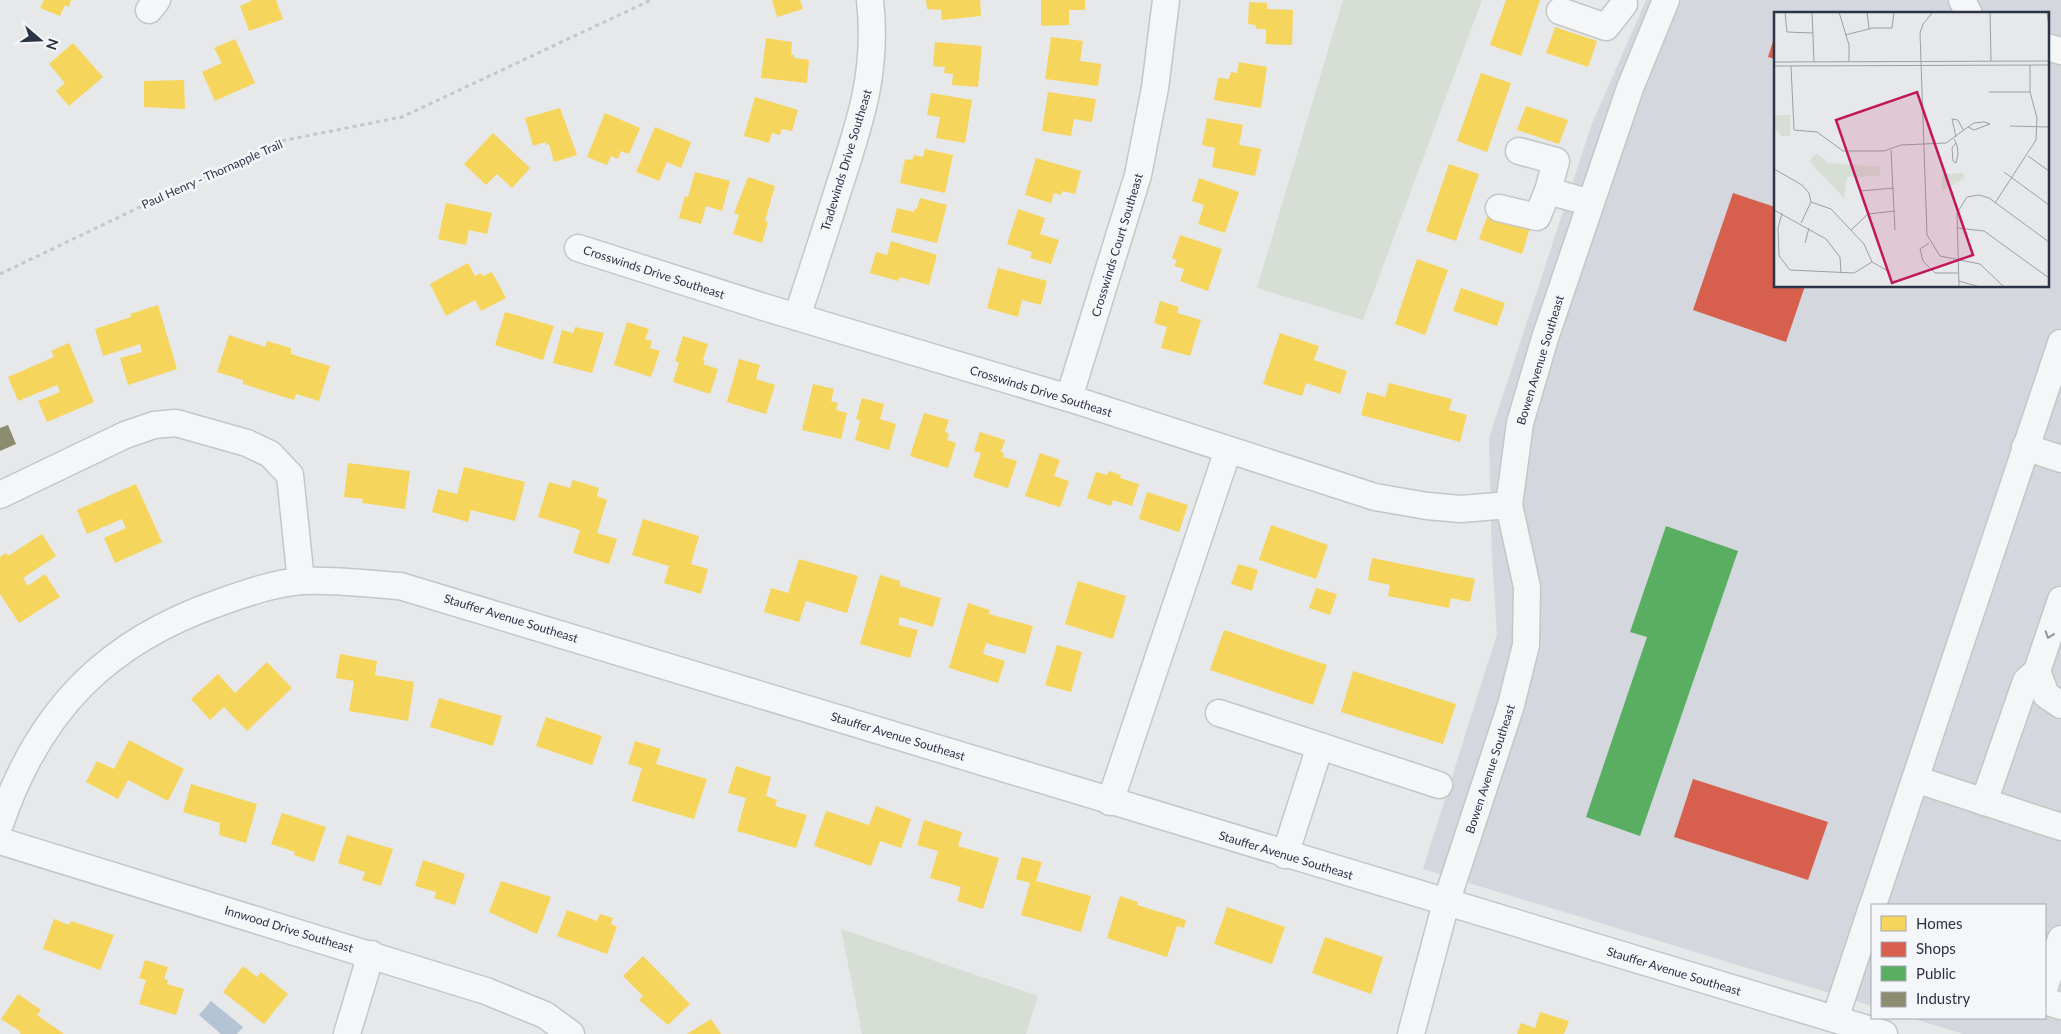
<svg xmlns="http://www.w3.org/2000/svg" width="2061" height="1034" font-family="Lato,sans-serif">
<rect width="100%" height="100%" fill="#e6e8ea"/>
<path fill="#d4d7dd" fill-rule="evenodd" d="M1646 0H2061V1034H1964L1911 1018H2045V905H1872V1006L1423 869 1497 634 1492 558 1489 438 1591 126ZM1775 14H2047V286H1775Z"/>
<g fill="#d6ded6">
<path d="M1343 0H1482L1363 320 1257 288Z"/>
<path d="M841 929 1038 996 1026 1034H862Z"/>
</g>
<path fill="#b4c4d5" d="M211 1001 243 1027 237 1034H221L199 1015Z"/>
<g fill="#f6d55c">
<path d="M44 0H71L69 7 65 5 60 16 40 8Z"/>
<path d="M253 0H276L283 19 249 31 240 6Z"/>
<path d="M772 0H800L803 9 777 17Z"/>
<path d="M926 0H980L981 16 942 20 941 10 927 9Z"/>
<path d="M1041 0H1085V10H1069V25L1041 26Z"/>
<path d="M1506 0H1540L1521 56 1490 45Z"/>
<path d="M1249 2 1267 3V9L1293 10 1292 45 1266 44V29H1257L1255 25 1248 24Z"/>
<path d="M1555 27 1597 41 1588 67 1546 53Z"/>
<path d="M1051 37 1083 41 1080 61 1101 64 1098 86 1045 79Z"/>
<path d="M766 38 792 42 791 55H794V58L809 60 807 83 761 78Z"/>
<path d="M235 39 255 83 215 101 202 72 222 63 214 48Z"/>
<path d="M935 42 982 46 978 87 952 85 953 74 944 73 945 67 933 66Z"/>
<path d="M73 43 103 77 69 106 56 91 65 83 49 64Z"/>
<path d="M1239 62 1267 67 1261 108 1214 100 1218 78 1229 79 1231 72 1237 73Z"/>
<path d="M1481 73 1511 83 1487 152 1457 141Z"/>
<path d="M184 80 185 109 144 107V81Z"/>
<path d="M1048 92 1096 99 1092 122 1074 119 1071 136 1042 131Z"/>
<path d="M931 93 972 100 965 143 936 138 940 117 927 115Z"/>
<path d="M755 97 798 110 792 131 782 129 780 135 772 133 769 143 744 136Z"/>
<path d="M1526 106 1568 120 1559 144 1517 130Z"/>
<path d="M560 108 577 155 554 162 549 144 546 145 545 142 533 146 525 118Z"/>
<path d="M605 113 640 128 629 154 621 151 618 159 611 156 607 165 587 157Z"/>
<path d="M1207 118 1243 125 1239 145 1261 149 1255 176 1212 167 1215 148 1202 145Z"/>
<path d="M655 127 691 142 681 168 667 162 659 181 636 172Z"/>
<path d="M493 133 530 168 512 188 497 174 486 185 464 164Z"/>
<path d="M925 149 953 155 945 193 900 183 905 159 912 160 914 155 923 157Z"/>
<path d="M1036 158 1081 171 1075 194 1063 191 1061 195 1054 193 1051 203 1025 195Z"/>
<path d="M1449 164 1479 174 1456 241 1426 231Z"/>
<path d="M695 172 730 181 722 211 706 206 701 224 679 218 685 196 688 197Z"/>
<path d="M748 177 775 186 765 221 768 222 762 243 733 234 739 215 734 213Z"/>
<path d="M1199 178 1239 192 1225 233 1198 224 1204 205 1192 201Z"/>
<path d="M920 198 947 205 937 243 891 232 897 208 914 212V209H917Z"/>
<path d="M446 203 492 213 487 234 469 230 466 245 438 239Z"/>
<path d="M1018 209 1045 218 1040 234 1059 240 1051 264 1030 258 1032 252 1007 244Z"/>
<path d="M1488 214 1530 228 1522 254 1479 239Z"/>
<path d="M1180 235 1222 249 1208 291 1180 281 1184 269 1174 266 1177 260 1172 258Z"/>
<path d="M891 241 937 255 929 285 900 277 898 281 870 273 876 252 887 255Z"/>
<path d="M1417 259 1448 270 1425 335 1395 324Z"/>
<path d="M468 263 475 276 481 273 483 276 492 272 506 298 481 311 475 300 446 316 430 284Z"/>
<path d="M998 268 1047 281 1041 305 1022 300 1018 317 987 308Z"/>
<path d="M1461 288 1505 303 1497 326 1453 311Z"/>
<path d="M1160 301 1179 307 1177 313 1201 320 1190 356 1161 348 1167 327 1154 323Z"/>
<path d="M158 305 177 369 128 385 120 358 142 352 140 344 103 356 95 329 131 317 130 314Z"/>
<path d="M505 312 554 326 543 360 495 345Z"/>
<path d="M627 322 649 329 645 339 652 341 650 348 660 351 651 377 614 365Z"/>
<path d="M575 327 604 333 592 373 553 363 562 330 573 333Z"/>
<path d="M1280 333 1319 346 1314 360 1347 371 1340 394 1306 383 1302 396 1263 384Z"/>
<path d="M229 335 265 347 267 341 291 348V354L330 366 319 401 296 394 294 400 243 384V380L217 372Z"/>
<path d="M683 336 708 344 703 360 705 361 703 364 718 369 710 394 673 382 679 363 675 361Z"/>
<path d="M69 343 94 402 47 422 38 401 60 392 57 385 18 401 8 377 54 357 51 351Z"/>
<path d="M739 359 760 365 756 379 775 385 766 414 727 402Z"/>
<path d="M1389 383 1452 399 1449 410 1467 415 1460 442 1361 415 1367 392 1385 397Z"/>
<path d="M813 384 834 389 831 401 838 403 836 410 847 413 841 439 802 430Z"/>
<path d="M862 398 884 404 880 419 896 424 889 450 855 440 860 420 856 419Z"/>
<path d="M924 413 949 420 945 432 949 434 947 440 956 443 948 468 910 456Z"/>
<path d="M980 432 1005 440 1001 452 1004 453 1003 457 1017 461 1008 488 973 477 981 453 974 451Z"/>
<path d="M1040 453 1060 460 1054 476 1069 481 1060 507 1025 496Z"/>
<path d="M348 463 410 471 405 509 362 503 363 499 344 497Z"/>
<path d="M464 467 525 482 515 521 471 510 468 522 432 512 438 489 457 494Z"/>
<path d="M1109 471 1121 475 1120 478 1139 484 1132 506 1113 500 1111 506 1087 498 1096 472 1107 475Z"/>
<path d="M573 480 599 488 597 496 607 500 597 533 617 539 609 564 573 553 580 530 538 517 549 482 570 488Z"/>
<path d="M136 484 162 542 115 563 104 538 126 528 122 519 87 534 77 510Z"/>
<path d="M1147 492 1188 505 1179 532 1139 519Z"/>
<path d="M643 519 699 536 691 564 708 569 701 594 664 583 669 566 632 555Z"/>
<path d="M1271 525 1328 545 1316 579 1259 560Z"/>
<path d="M42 534 56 556 23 578 28 586 45 574 60 597 19 623 0 594V557L6 553 8 556Z"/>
<path d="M1372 558 1475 579 1470 602 1451 598 1449 608 1388 596 1390 585 1368 580Z"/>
<path d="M799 559 858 576 847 613 806 601 799 622 764 612 771 588 788 593Z"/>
<path d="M1238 564 1258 570 1252 591 1231 584Z"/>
<path d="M880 575 900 581V586L941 598 933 627 900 617 898 625 918 630 910 658 860 644Z"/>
<path d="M1078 581 1126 596 1113 639 1065 624Z"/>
<path d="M1316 588 1337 594 1330 615 1309 608Z"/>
<path d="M968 603 990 610 989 614 1033 626 1025 654 986 643 983 654 1005 661 998 683 949 668Z"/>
<path d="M1224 630 1327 665 1313 705 1210 670Z"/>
<path d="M1057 645 1082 652 1071 692 1045 685Z"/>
<path d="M340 654 377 661 375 675 414 682 408 721 349 711 354 681 336 678Z"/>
<path d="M267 662 292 688 247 731 224 707 210 720 191 699 218 674 235 693Z"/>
<path d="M1353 671 1456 704 1443 744 1341 712Z"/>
<path d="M439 698 502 716 493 746 430 727Z"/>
<path d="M546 717 602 736 592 765 536 746Z"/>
<path d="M129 740 184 769 168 801 128 780 118 799 86 782 97 761 114 769Z"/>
<path d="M635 741 661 749 656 764 707 779 694 819 632 801 642 768 628 764Z"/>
<path d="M736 766 771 777 766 796 777 800 775 806 807 815 796 848 737 831 746 798 728 793Z"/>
<path d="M191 784 257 804 246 843 219 835 220 823 183 812Z"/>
<path d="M876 806 911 819 901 848 880 841 871 866 814 846 826 811 869 825Z"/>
<path d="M282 813 326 827 314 862 294 855 295 852 271 844Z"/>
<path d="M924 820 962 832 958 846 999 858 983 909 957 901 961 887 930 878 938 851 917 845Z"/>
<path d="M347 835 393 849 381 886 362 880 365 872 338 863Z"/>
<path d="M1022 857 1042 862 1036 881 1091 896 1081 932 1021 915 1030 883 1016 879Z"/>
<path d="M423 860 465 874 455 905 434 898 436 892 415 886Z"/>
<path d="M501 881 551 897 537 934 489 912Z"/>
<path d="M1120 896 1138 902 1137 905 1186 920 1184 928 1177 926 1167 957 1107 938Z"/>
<path d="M1227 907 1285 927 1272 964 1214 944Z"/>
<path d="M567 910 597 921 600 914 613 918 611 924 617 927 607 954 557 936Z"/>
<path d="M54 919 69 925 71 921 114 935 100 970 43 949Z"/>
<path d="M1325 937 1383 957 1371 994 1312 973Z"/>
<path d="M643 956 690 1004 668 1025 639 1000 643 996 623 976Z"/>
<path d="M145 960 168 967 164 979 168 980 167 984 184 989 176 1015 139 1004 146 980 139 978Z"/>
<path d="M243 966 257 977 261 972 288 994 264 1024 223 992Z"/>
<path d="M18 994 41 1010 37 1015 64 1034H20L21 1032 1 1019Z"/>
<path d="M1540 1012 1569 1021 1564 1034H1517L1521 1023 1535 1028Z"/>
<path d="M711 1019 721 1034H687Z"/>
</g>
<g fill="#d6604d">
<path d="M1774 38H1775V59L1768 57Z"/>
<path d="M1733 193 1775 207V286H1805L1786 342 1693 310Z"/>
<path d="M1693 779 1828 822 1808 880 1674 837Z"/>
</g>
<path fill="#5aae61" d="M1666 526 1738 551 1640 836 1586 817 1647 637 1630 632Z"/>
<path fill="#8c8c6e" d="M8 425 16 444 0 451V428Z"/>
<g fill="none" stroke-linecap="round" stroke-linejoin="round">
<defs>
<g id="minor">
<path d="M1962 0 1969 14"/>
<path d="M149 10 157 0"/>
<path d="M1560 11 1606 27 1624 4"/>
<path d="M2047 47 2061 51"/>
<path d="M1519 151 1556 161 1548 191 1591 203"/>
<path d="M1499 208 1537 217 1548 191"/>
<path d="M578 248 767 308 1072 399 1375 497 1427 506 1461 509 1509 505"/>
<path d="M797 317C811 274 825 232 838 190 860 123 878 72 870 0"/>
<path d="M1069 398 1138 175 1155 88 1166 0"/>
<path d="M2025 447 2061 459"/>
<path d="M0 495 125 435 154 425 176 423 247 443 270 454 290 475 301 581"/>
<path d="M2037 671 2046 695 2061 705"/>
<path d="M1219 713 1439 785"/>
<path d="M1915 779 2061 827"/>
<path d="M1110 802 1228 450"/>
<path d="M1984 802 2026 681 2037 671 2061 600"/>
<path d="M0 824C39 710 107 641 221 602 246 593 275 583 302 581 334 579 368 584 400 586L1884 1034"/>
<path d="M0 841 486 991 545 1015 571 1034"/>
<path d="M1285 855 1320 746"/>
<path d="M1873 905 2061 343"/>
<path d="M2045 986 2061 939"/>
<path d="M2045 1001 2061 1006"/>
<path d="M1835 1019 1872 907"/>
<path d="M347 1034 371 954"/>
<path d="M1411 1034 1446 903 1511 705 1526 645 1527 587 1509 505 1520 423 1545 338 1630 88 1666 0"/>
</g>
</defs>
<use href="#minor" stroke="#c4c6c8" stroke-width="29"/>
<path stroke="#c5c6ca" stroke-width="3" stroke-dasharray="4 4" stroke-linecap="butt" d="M0 274 276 142 402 117 651 0"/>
<use href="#minor" stroke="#f5f6f7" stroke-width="26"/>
</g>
<defs><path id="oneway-chevron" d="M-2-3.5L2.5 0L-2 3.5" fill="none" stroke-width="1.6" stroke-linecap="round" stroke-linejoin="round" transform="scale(1.25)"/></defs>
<use stroke="#90959e" href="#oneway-chevron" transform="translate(2049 635) rotate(109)"/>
<g text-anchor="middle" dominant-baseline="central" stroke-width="5" stroke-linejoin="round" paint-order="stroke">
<g font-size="12" fill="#2b3445" stroke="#f4f6f9">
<text transform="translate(846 160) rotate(-73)">Tradewinds Drive Southeast</text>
<text transform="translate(212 174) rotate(-24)">Paul Henry - Thornapple Trail</text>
<text transform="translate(1117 245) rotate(-73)">Crosswinds Court Southeast</text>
<text transform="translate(654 272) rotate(18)">Crosswinds Drive Southeast</text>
<text transform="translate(1540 360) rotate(-73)">Bowen Avenue Southeast</text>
<text transform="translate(1041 391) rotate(17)">Crosswinds Drive Southeast</text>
<text transform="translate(511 618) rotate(17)">Stauffer Avenue Southeast</text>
<text transform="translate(898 736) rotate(17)">Stauffer Avenue Southeast</text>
<text transform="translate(1490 769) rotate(-72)">Bowen Avenue Southeast</text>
<text transform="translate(1286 855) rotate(17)">Stauffer Avenue Southeast</text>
<text transform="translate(289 929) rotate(17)">Innwood Drive Southeast</text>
<text transform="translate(1674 971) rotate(17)">Stauffer Avenue Southeast</text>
</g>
</g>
<g transform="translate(1774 12)">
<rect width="275" height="275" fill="#e6e8ea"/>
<path d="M0 103H16V124H8L0 116ZM43 141 54 151 106 155V164L73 165 70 186 35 149ZM188 161 191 166 168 179V162Z" fill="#d6ded6"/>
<path fill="none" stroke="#9ba0a8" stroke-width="1" d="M11 0 13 20 39 21M38 0 40 50M65 0 75 33V49M93 0 95 17M159 0 149 12 146 21 153 223 166 244 206 252 230 275M216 0 217 49M273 0 275 15M71 23 99 16H118L120 0M0 50 275 49M0 54 275 53M17 54 20 118 43 120 69 139H110L127 133 172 131 194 115M215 80H256M200 111 210 110 216 112 200 118 194 115ZM236 114 275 115M182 125 178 107 184 108 189 118M180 127 183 133 184 142 182 151 179 149 178 136 182 131M117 138 121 218M254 144 275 159M0 157 28 173 35 181 37 190 27 211M230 160 275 193M86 179 120 176M37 190 57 197 90 232 98 250 114 259M221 191 262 128 263 106 256 80V53M0 198 52 227 66 245 67 261M8 201 4 216 5 244 16 258 80 261 98 250M183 216 210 219 275 266M77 218 94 202 121 199M31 231 35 216M155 231 146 237 149 249 161 261H184M185 269 206 275M185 275 183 201 193 185 205 183 215 186 275 230"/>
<path fill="#c2185b" fill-opacity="0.15" stroke="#c2185b" stroke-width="2.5" d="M143 80 199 243 118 271 62 108Z"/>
<rect width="275" height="275" fill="none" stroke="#2b3445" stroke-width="2.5"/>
</g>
<rect x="1871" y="904" width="175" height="115" fill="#f4f6f9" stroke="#a4a8b1"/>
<rect x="1881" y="916" width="25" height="15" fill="#f6d55c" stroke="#a4a8b1"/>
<text x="1916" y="929" font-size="15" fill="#2b3445">Homes</text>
<rect x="1881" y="942" width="25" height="15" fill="#d6604d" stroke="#a4a8b1"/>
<text x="1916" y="954" font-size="15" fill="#2b3445">Shops</text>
<rect x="1881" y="966" width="25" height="15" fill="#5aae61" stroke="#a4a8b1"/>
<text x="1916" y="979" font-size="15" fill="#2b3445">Public</text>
<rect x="1881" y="992" width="25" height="15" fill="#8c8c6e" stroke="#a4a8b1"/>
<text x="1916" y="1004" font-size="15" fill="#2b3445">Industry</text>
<g transform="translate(40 40) rotate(109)" stroke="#f4f6f9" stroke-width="4" paint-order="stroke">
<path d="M0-4L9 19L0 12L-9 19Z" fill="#2b3445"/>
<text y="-8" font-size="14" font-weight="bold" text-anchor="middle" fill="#2b3445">N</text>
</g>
</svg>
